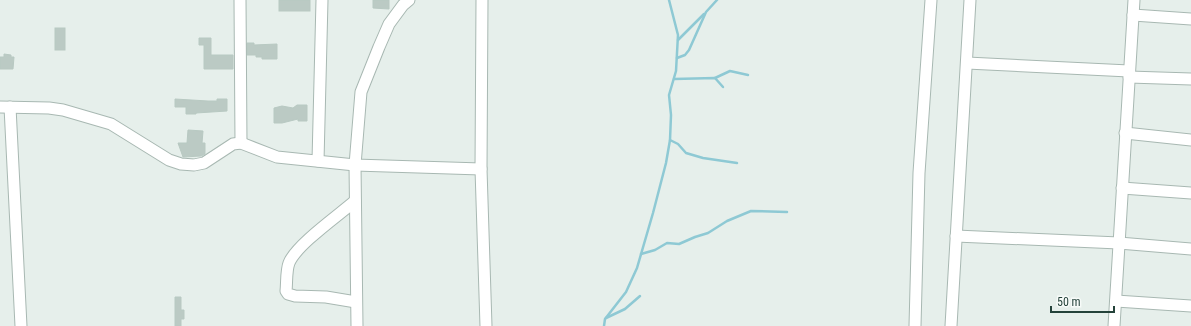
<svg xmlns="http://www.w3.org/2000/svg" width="1191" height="326" font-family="'Roboto Condensed',sans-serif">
<rect width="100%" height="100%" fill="#e6efeb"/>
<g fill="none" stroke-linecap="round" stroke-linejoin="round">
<g stroke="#8ec9d4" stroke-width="2.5">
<path d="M678 40 704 14"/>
<path d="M677 58 685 55 689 50 706 12 717 0"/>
<path d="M715 78 730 71 748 75"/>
<path d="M674 79 715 78 723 87"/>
<path d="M670 140 678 144 686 153 703 158 737 163"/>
<path d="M641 254 655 250 667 243 679 244 695 237 708 233 727 221 751 211 787 212"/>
<path d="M606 318 625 309 640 296"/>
<path d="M604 326 605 319 626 292 637 268 653 213 666 163 670 140 671 115 669 95 676 71 678 35 669 0"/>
</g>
</g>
<g fill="#bbcac4" stroke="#b8c9c2">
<rect x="279" y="0" width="31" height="11"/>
<path d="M373 0H389V9L373 8Z"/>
<rect x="55" y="28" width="10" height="22"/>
<path d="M199 38H211V55H233V69H204V45H199Z"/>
<path d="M247 43H254V45L277 44V59H262V57H256V55H247Z"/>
<path d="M4 54 11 55V57H14L13 69H0V57H4Z"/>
<path d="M175 99 208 101H217V99H227V111L196 113V114H186V107H175Z"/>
<path d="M297 105H307V121H298V119L282 123H274V108L282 106 293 108Z"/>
<path d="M188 130 203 131 202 143H205V154L201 156 183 157 178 143H187Z"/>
<path d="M175 297H181V310H184V319H181V326H175Z"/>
</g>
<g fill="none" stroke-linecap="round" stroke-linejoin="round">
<defs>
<g id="minor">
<path d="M240 0 241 143"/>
<path d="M482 0 481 169 486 326"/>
<path d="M1133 15 1191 19"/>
<path d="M967 63 1129 71"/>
<path d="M1129 77 1191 79"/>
<path d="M0 107 49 108 63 110 111 124 169 160 181 164 194 165 204 163 233 144 241 143 277 157 355 165 481 169"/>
<path d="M10 107 21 326"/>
<path d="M1125 133 1191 140"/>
<path d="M318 161 322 0"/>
<path d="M1122 188 1191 193"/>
<path d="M355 201C339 215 296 245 289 263 286 271 287 282 286 291L288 294 295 296 326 297 356 302"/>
<path d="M956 236 1119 243 1191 249"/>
<path d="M1116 301 1191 306"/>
<path d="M357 326 355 165 361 92 379 47 389 24 403 5 409 0"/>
<path d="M915 326 919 173 931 0"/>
<path d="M951 326 970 0"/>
<path d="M1114 326 1134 0"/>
</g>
</defs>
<use href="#minor" stroke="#a8b8b2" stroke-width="13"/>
<use href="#minor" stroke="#fff" stroke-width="11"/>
</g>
<path d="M1051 306v6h63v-6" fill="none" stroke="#24423a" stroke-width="2"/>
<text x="1057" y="306" font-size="12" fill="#24423a" stroke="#f7fbf9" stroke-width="3" paint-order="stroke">50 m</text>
</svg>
